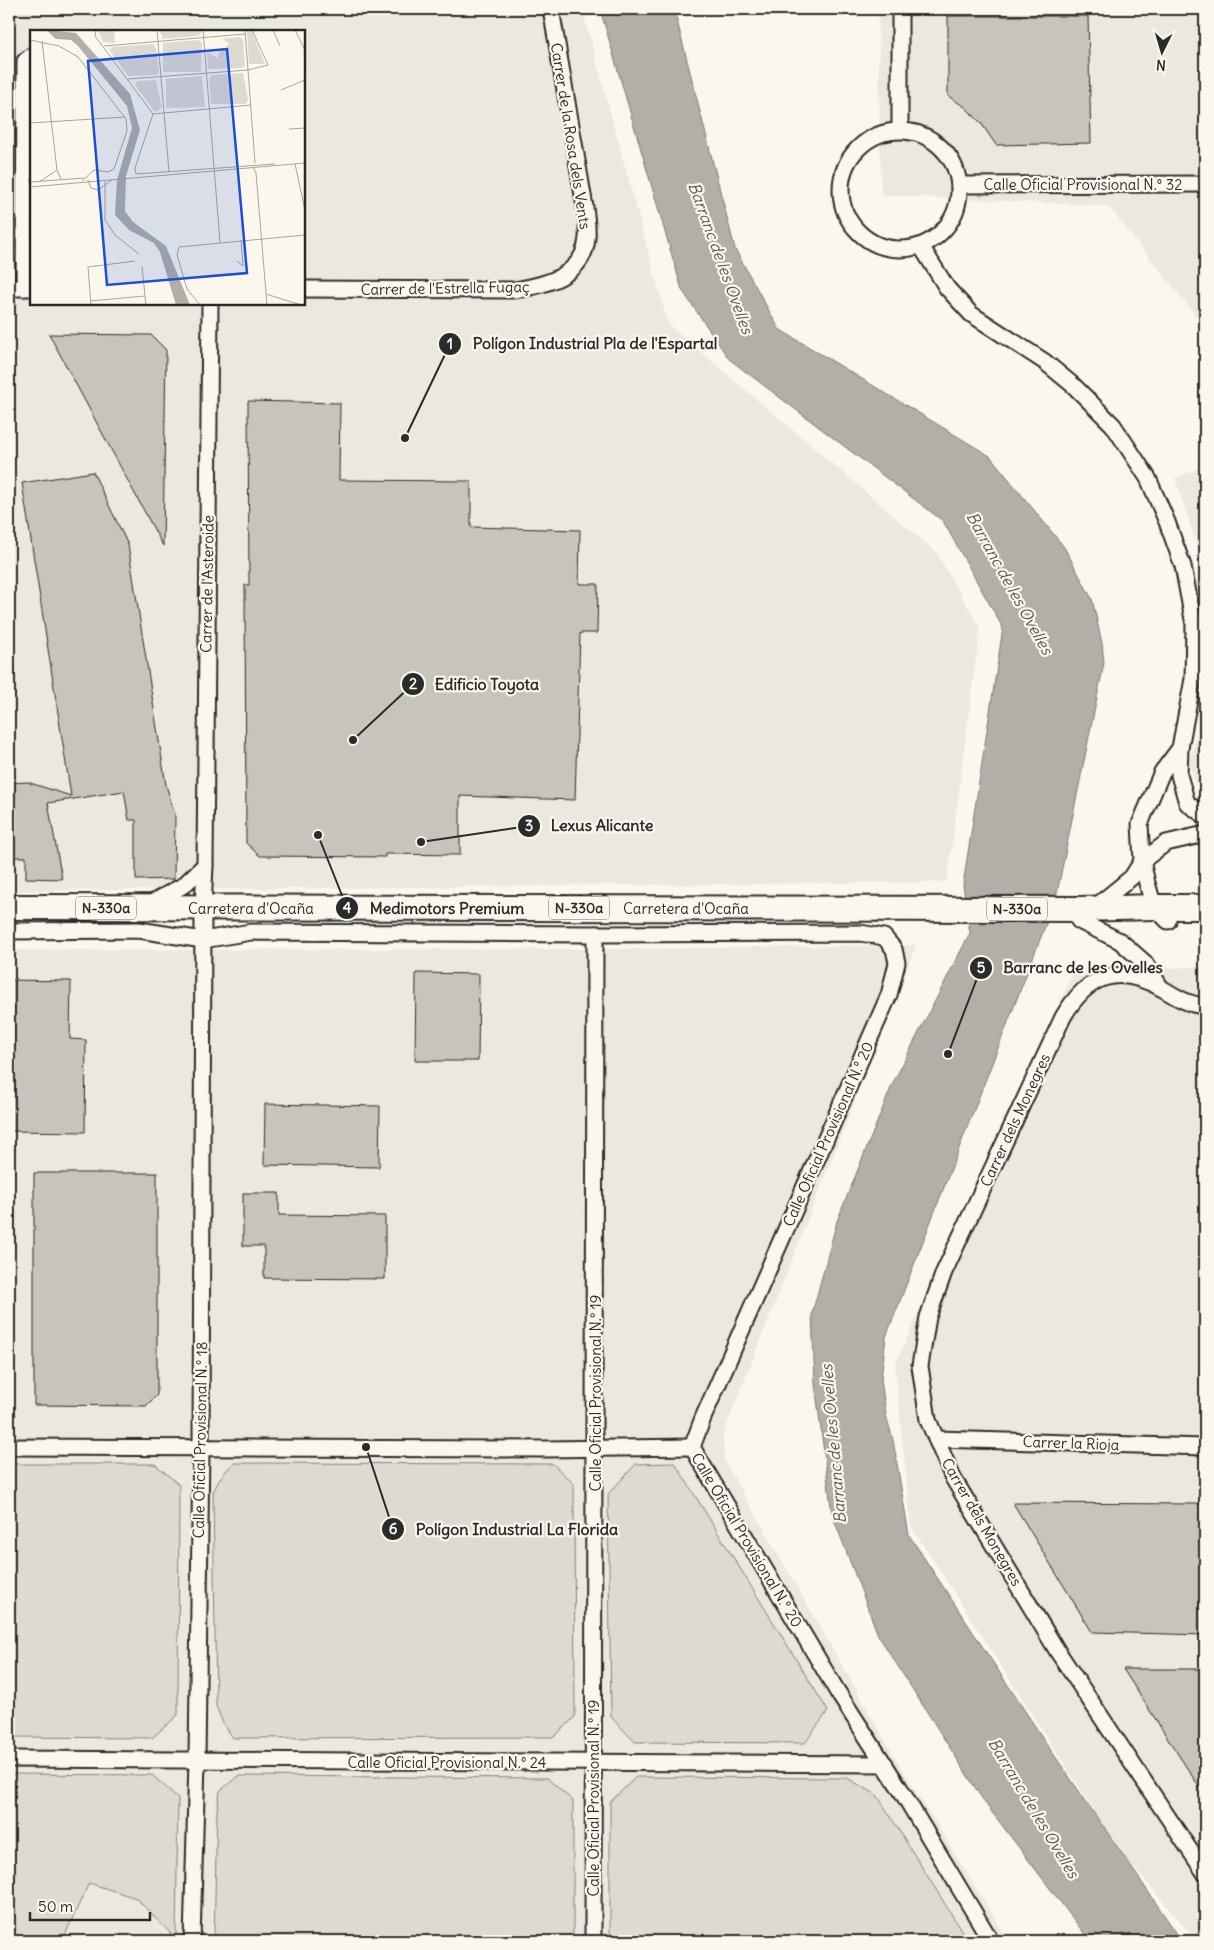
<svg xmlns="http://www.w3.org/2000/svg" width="1214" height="1950" font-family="Delius,sans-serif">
<rect width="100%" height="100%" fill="#fbf7ec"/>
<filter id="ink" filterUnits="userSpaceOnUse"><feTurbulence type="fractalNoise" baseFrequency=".02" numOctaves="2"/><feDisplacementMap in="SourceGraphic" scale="10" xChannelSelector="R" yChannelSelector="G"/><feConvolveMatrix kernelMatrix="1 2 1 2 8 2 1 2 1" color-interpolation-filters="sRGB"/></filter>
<g filter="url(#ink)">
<g fill="#ebe8de" fill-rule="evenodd">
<path d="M9 9H582L668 324 936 552 980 628 947 882 9 891ZM31 31H304V304H31Z"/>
<path d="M878 9H1205V327L1108 206 881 195Z"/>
<path d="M1205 466V617L1201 558 1175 478Z"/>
<path d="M1205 709V800L1194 780 1189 761Z"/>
<path d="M916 945 723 1435 724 1460 896 1759 1009 1941H9V950L621 949Z"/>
<path d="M1205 967V1941H1197L1123 1855 911 1526 895 1365 1075 969Z"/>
</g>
<g fill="#dddad0" stroke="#84827e">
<path d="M233 1463 553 1464 574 1484 575 1717 554 1737 233 1738 223 1723 216 1706 213 1492 220 1478Z"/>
<path d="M675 1463 828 1711 805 1743 635 1742 611 1717 608 1494 636 1464Z"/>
<path d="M9 1464H155L179 1485 178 1715 152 1738 9 1737Z"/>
<path d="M9 1774 152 1775 178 1798 176 1939 136 1898 89 1883 62 1941H9Z"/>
<path d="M238 1776 547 1778 573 1801V1941H214L217 1809 220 1791Z"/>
<path d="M636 1777 847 1778 877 1795 968 1941H610V1802Z"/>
</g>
<path fill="#b1afa7" stroke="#7b7a75" d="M600 9H674L735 249 779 329 990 456 1064 547 1092 599 1102 643 1104 663 1056 898 886 1337 881 1379 886 1415 893 1440 909 1535 1048 1746 1182 1941H1090L985 1803 878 1635 832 1514 815 1384 812 1314 837 1221 893 1083 970 933 963 885 1003 628 943 521 729 359 682 290Z"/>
<g fill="#c7c4bc" stroke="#2b2b2b">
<path d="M948 16H1088L1091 143 996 145 981 123 965 107 948 96Z"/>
<path d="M49 334 151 335 166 350 163 546Z"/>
<path d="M248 401 340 403 339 480 471 481V527L580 530 579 584H598L597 633H580L575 800 460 796V855L385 854V857L260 856 246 843 245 585H249Z"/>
<path d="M93 472 128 545 166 785 175 815 174 879 136 880V820H129L124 791 48 803 62 879 26 878V857H9V783L27 782 71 796 22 483Z"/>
<path d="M416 973 479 974 478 1061H415Z"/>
<path d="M9 980 71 981 70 1039 86 1040 85 1132 9 1131Z"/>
<path d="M265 1104 380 1106 379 1167 264 1165Z"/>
<path d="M34 1173H157V1395L146 1406 34 1405Z"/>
<path d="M243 1193H279V1215L385 1216V1279L264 1278V1246H243Z"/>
<path d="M1013 1503 1205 1504V1635L1092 1632Z"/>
<path d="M1123 1669H1205V1796Z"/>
</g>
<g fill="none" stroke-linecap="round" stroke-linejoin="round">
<defs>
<g id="minor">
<path d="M900 9V129"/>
<circle cx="900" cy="190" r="59"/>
<path d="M960 185 1205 184"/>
<path d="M921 246 947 288 971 314 1045 362 1074 386 1113 425 1148 478 1167 522 1183 566 1194 625 1193 679 1180 748 1179 775 1187 803 1205 816"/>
<path d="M9 288H31"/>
<path d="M24 288 25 61 31 56"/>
<path d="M304 289 515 290C545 285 584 276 587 238 588 228 586 217 585 207L551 9"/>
<path d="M148 905 184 885 205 865"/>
<path d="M1094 908 1132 877 1142 861 1166 843 1205 834"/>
<path d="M1079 921 1120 941 1145 963 1161 988"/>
<path d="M1168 921 1154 907 1147 883 1142 861 1140 824 1162 772 1180 748"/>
<path d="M9 931 139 930 203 940 251 932 595 934 860 933 884 937 894 949 897 963 889 995 703 1418 692 1447 837 1691 899 1787 991 1941"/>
<path d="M1205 1006C1189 1005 1176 997 1163 989 1118 964 1088 974 1063 1017L944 1272 928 1317 920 1366 928 1420 953 1478 1058 1652 1205 1873"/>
<path d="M936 1439 1205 1447"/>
<path d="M9 1447 545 1449 692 1447"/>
<path d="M9 1759 885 1764"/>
<path d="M192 1941 197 1760 201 1447 203 908 205 865 210 304"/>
<path d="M593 1941 595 934"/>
</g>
<path id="primary" d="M9 907 1080 909 1154 907H1205"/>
</defs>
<use href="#minor" stroke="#2b2b2b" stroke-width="19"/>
<use href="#primary" stroke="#2b2b2b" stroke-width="28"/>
<use href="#minor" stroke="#fbf7ec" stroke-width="15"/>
<use href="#primary" stroke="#fbf7ec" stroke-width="24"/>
</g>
</g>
<g text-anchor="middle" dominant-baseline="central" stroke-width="4.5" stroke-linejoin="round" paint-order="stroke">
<g fill="#fbf7ec" stroke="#696865" stroke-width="1">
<rect x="76" y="896.5" width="60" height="23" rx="4"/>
<rect x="549" y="896.5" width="60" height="23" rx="4"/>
<rect x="987" y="897.5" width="60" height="23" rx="4"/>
</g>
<g font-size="14" font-weight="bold" fill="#2b2b2b">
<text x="106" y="908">N-330a</text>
<text x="579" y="908">N-330a</text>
<text x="1017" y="909">N-330a</text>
</g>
<g font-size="15" fill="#2b2b2b" stroke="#fbf7ec">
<text transform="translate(571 136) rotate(81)">Carrer de la Rosa dels Vents</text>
<text x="1083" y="184">Calle Oficial Provisional N.º 32</text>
<text transform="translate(445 288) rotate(-1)">Carrer de l'Estrella Fugaç</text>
<text transform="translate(207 584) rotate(-89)">Carrer de l'Asteroide</text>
<text x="251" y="908">Carretera d'Ocaña</text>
<text x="686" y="908">Carretera d'Ocaña</text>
<text transform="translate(1015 1120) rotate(-65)">Carrer dels Monegres</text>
<text transform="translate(828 1134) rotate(-66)">Calle Oficial Provisional N.º 20</text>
<text transform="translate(595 1393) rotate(-90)">Calle Oficial Provisional N.º 19</text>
<text transform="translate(200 1440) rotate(-89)">Calle Oficial Provisional N.º 18</text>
<text transform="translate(1071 1443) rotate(2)">Carrer la Rioja</text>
<text transform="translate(982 1522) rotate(60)">Carrer dels Monegres</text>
<text transform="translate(747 1540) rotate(59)">Calle Oficial Provisional N.º 20</text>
<text x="447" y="1762">Calle Oficial Provisional N.º 24</text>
<text transform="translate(593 1798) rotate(-90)">Calle Oficial Provisional N.º 19</text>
</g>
<g font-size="16" font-style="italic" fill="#5a5956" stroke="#fbf7ec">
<text transform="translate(721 258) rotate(70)">Barranc de les Ovelles</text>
<text transform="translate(1010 583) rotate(61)">Barranc de les Ovelles</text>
<text transform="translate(833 1444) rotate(-95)">Barranc de les Ovelles</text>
<text transform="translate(1034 1808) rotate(59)">Barranc de les Ovelles</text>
</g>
</g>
<g transform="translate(30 30)">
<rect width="275" height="275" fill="#fbf7ec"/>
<path d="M68 0H84L85 13 73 12ZM129 0H171V3L168 6 133 9ZM217 0H221L235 34H219ZM210 7 213 10 215 35 212 38 178 39 177 22 187 28 191 18H196L199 13 192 9ZM169 10 172 13 171 42H133V13ZM123 14 126 17 129 42 126 45 98 46 80 21 81 17ZM213 43 218 70 216 74H181L179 48 182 45ZM172 46 175 77 136 78V49ZM126 50 132 78 125 82 105 55 107 51Z" fill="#dddad0"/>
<path d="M16 0 46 3 100 64 110 100 96 146 95 181 103 192 136 216 160 275H146L130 222 124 213 99 200 85 185 87 150 102 98 97 76 48 16 41 10 26 9Z" fill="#b1afa7"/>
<path fill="none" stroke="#a8a59f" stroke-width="1" d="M66 0 65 6 123 84 105 138 106 144 245 134M127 0 139 142M173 0 190 212M215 0 225 133M243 0 250 16M265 0 275 20M0 10 29 16 48 27 96 89 97 101 84 139 78 142 64 140 52 151M12 11 27 140M74 16 215 4M98 49 218 40 238 35 222 0M251 60 275 50M123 84 221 75M0 93 95 87M259 99 275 98M265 134 275 180M223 137 226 143 237 275M58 150 61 158 68 160 82 150M75 151V190L85 205 109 224M0 152 54 148M9 152 27 140 31 149M0 157 275 133M207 231 213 236 211 210M112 237 116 275M236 264 271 275M60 271 115 266M61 275 58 237 105 231M170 275 157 259 147 225 149 217 275 205"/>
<path fill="#1d4ed8" fill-opacity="0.15" stroke="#1d4ed8" stroke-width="2.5" d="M197 19 217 243 77 255 58 31Z"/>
<rect width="275" height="275" fill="none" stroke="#2b2b2b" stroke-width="2.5"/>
</g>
<path fill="none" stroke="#2b2b2b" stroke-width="2" d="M405 438L450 344M353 740L413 684M421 842L529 826M318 835L347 908M948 1054L981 968M366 1447L393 1529"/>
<g fill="#2b2b2b" stroke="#fbf7ec" stroke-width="2">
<circle cx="405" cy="438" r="5"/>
<circle cx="353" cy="740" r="5"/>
<circle cx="421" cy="842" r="5"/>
<circle cx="318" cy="835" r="5"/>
<circle cx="948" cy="1054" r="5"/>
<circle cx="366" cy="1447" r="5"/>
<circle cx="450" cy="344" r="12"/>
<circle cx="413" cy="684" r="12"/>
<circle cx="529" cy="826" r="12"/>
<circle cx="347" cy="908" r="12"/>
<circle cx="981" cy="968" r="12"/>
<circle cx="393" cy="1529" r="12"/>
</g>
<g font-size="15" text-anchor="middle" font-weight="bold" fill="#fff">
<text x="450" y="349">1</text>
<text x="413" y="689">2</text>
<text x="529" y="831">3</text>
<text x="347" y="913">4</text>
<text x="981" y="973">5</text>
<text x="393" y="1534">6</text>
</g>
<g font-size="16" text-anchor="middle" font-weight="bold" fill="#2b2b2b" stroke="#fbf7ec" stroke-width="4.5" stroke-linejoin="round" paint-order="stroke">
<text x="595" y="349">Polígon Industrial Pla de l'Espartal</text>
<text x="487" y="690">Edificio Toyota</text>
<text x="602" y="831">Lexus Alicante</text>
<text x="447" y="914">Medimotors Premium</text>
<text x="1083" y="973">Barranc de les Ovelles</text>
<text x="517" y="1535">Polígon Industrial La Florida</text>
</g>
<rect width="1214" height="1950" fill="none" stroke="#fbf7ec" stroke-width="30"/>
<rect x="15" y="15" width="1184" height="1920" fill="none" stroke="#2b2b2b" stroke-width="2" filter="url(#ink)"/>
<g transform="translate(1162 52) rotate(185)" stroke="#fbf7ec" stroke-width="4" paint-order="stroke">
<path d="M0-4L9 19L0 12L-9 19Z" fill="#2b2b2b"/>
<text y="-8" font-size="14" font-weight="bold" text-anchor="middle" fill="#2b2b2b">N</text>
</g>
<path d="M30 1912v8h120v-8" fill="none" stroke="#2b2b2b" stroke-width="2.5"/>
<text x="38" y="1912" font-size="15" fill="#2b2b2b" stroke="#fbf7ec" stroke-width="4" paint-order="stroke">50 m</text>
</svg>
